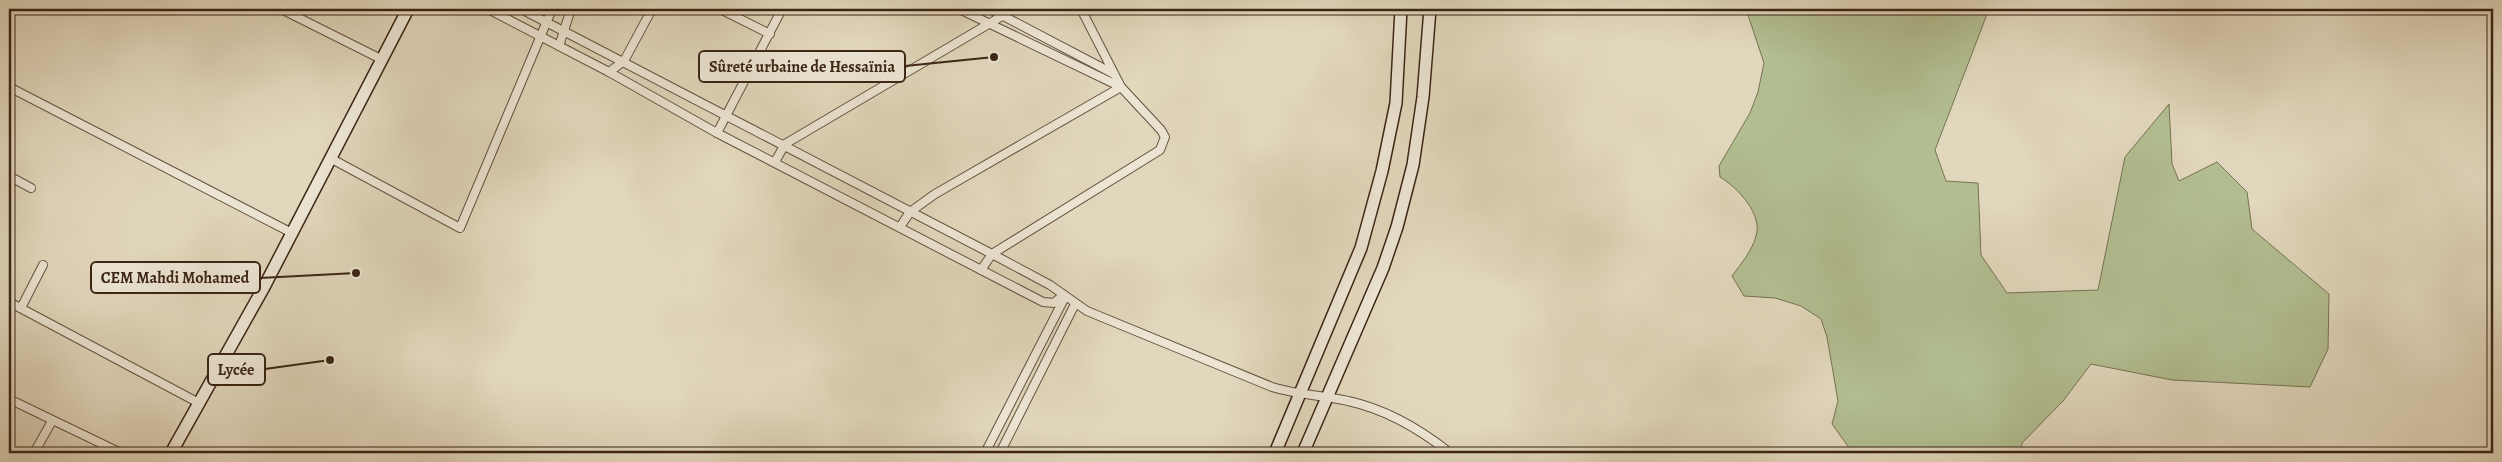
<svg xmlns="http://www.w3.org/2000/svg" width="2502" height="462" font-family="Alegreya,serif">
<rect width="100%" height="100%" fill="#e1d7bc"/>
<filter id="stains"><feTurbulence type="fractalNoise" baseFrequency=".004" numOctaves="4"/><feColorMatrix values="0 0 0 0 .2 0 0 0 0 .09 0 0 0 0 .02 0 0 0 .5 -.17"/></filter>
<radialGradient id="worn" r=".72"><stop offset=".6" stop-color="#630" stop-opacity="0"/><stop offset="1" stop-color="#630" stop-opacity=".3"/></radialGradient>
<path fill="#b2be91" stroke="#767253" d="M1746 9H1989L1935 150 1946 181 1978 183 1981 255 2007 293 2098 290 2125 157 2169 104 2172 164 2179 181 2217 162 2247 192 2252 229 2329 294 2328 349 2310 387 2172 380 2091 364 2063 401 2022 443 2021 453H1853L1832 424 1838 401 1827 337 1821 319 1801 306 1775 298 1744 296 1732 276C1741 264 1752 251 1756 236 1763 214 1737 187 1720 177L1719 166 1750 113 1758 92 1764 63Z"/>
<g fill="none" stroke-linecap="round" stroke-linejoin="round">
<defs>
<g id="street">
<path d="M281 9 381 59"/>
<path d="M488 9 609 72 717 133 1043 302 1054 303 1062 296"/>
<path d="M521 9 992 254 1050 285 1087 311 1272 387C1297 395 1323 395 1348 401 1385 409 1421 430 1450 453"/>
<path d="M720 9 770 34"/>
<path d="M959 9 1121 87"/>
<path d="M990 9 1114 74"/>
<path d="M559 46 571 9"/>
<path d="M609 72 624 61 652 9"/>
<path d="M9 87 292 233"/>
<path d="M717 133 782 9"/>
<path d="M330 158 460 228 552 9"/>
<path d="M775 162 785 144 1014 9"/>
<path d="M9 176 31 188"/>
<path d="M900 227 910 212 935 194 1121 87"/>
<path d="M981 270 992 254 1160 150 1165 137 1161 130 1121 87 1081 9"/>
<path d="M9 302 199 403"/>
<path d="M21 308 43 265"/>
<path d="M9 399 121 453"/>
<path d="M174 449 187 453"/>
<path d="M34 453 52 421"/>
<path d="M985 453 1064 299"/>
<path d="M1000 453 1075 304"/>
</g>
<g id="secondary">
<path d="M171 453 264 287 408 9"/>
<path d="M1275 453 1361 248 1382 171 1396 103 1401 9"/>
<path d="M1303 453 1383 268 1397 227 1413 165 1423 97 1430 9"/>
</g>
</defs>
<use href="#street" stroke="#64523f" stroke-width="10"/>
<use href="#secondary" stroke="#3b2515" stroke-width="14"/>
<use href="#street" stroke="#ece5d3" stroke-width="8"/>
<use href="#secondary" stroke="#ece5d3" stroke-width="11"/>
</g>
<path fill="none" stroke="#3b2515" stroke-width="2" d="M994 57L905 66M356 273L260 278M330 360L265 369"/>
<g fill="#3b2515" stroke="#ece5d3" stroke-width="2">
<circle cx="994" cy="57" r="5"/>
<circle cx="356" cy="273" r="5"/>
<circle cx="330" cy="360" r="5"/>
</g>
<g fill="#ece5d3" stroke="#3b2515" stroke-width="2">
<rect x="699" y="51" width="206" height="31" rx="5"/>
<rect x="91" y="262" width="169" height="31" rx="5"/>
<rect x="208" y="354" width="57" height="31" rx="5"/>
</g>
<g font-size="16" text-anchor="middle" font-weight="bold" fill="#3b2515">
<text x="802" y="72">Sûreté urbaine de Hessaïnia</text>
<text x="175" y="283">CEM Mahdi Mohamed</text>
<text x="236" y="375">Lycée</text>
</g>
<rect width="2502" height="462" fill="none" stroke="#e1d7bc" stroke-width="30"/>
<rect x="10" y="10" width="2482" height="442" fill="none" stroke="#3b2515" stroke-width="2.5"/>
<rect x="15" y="15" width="2472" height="432" fill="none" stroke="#3b2515"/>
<rect width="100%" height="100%" filter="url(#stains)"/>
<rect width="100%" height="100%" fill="url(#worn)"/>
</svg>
